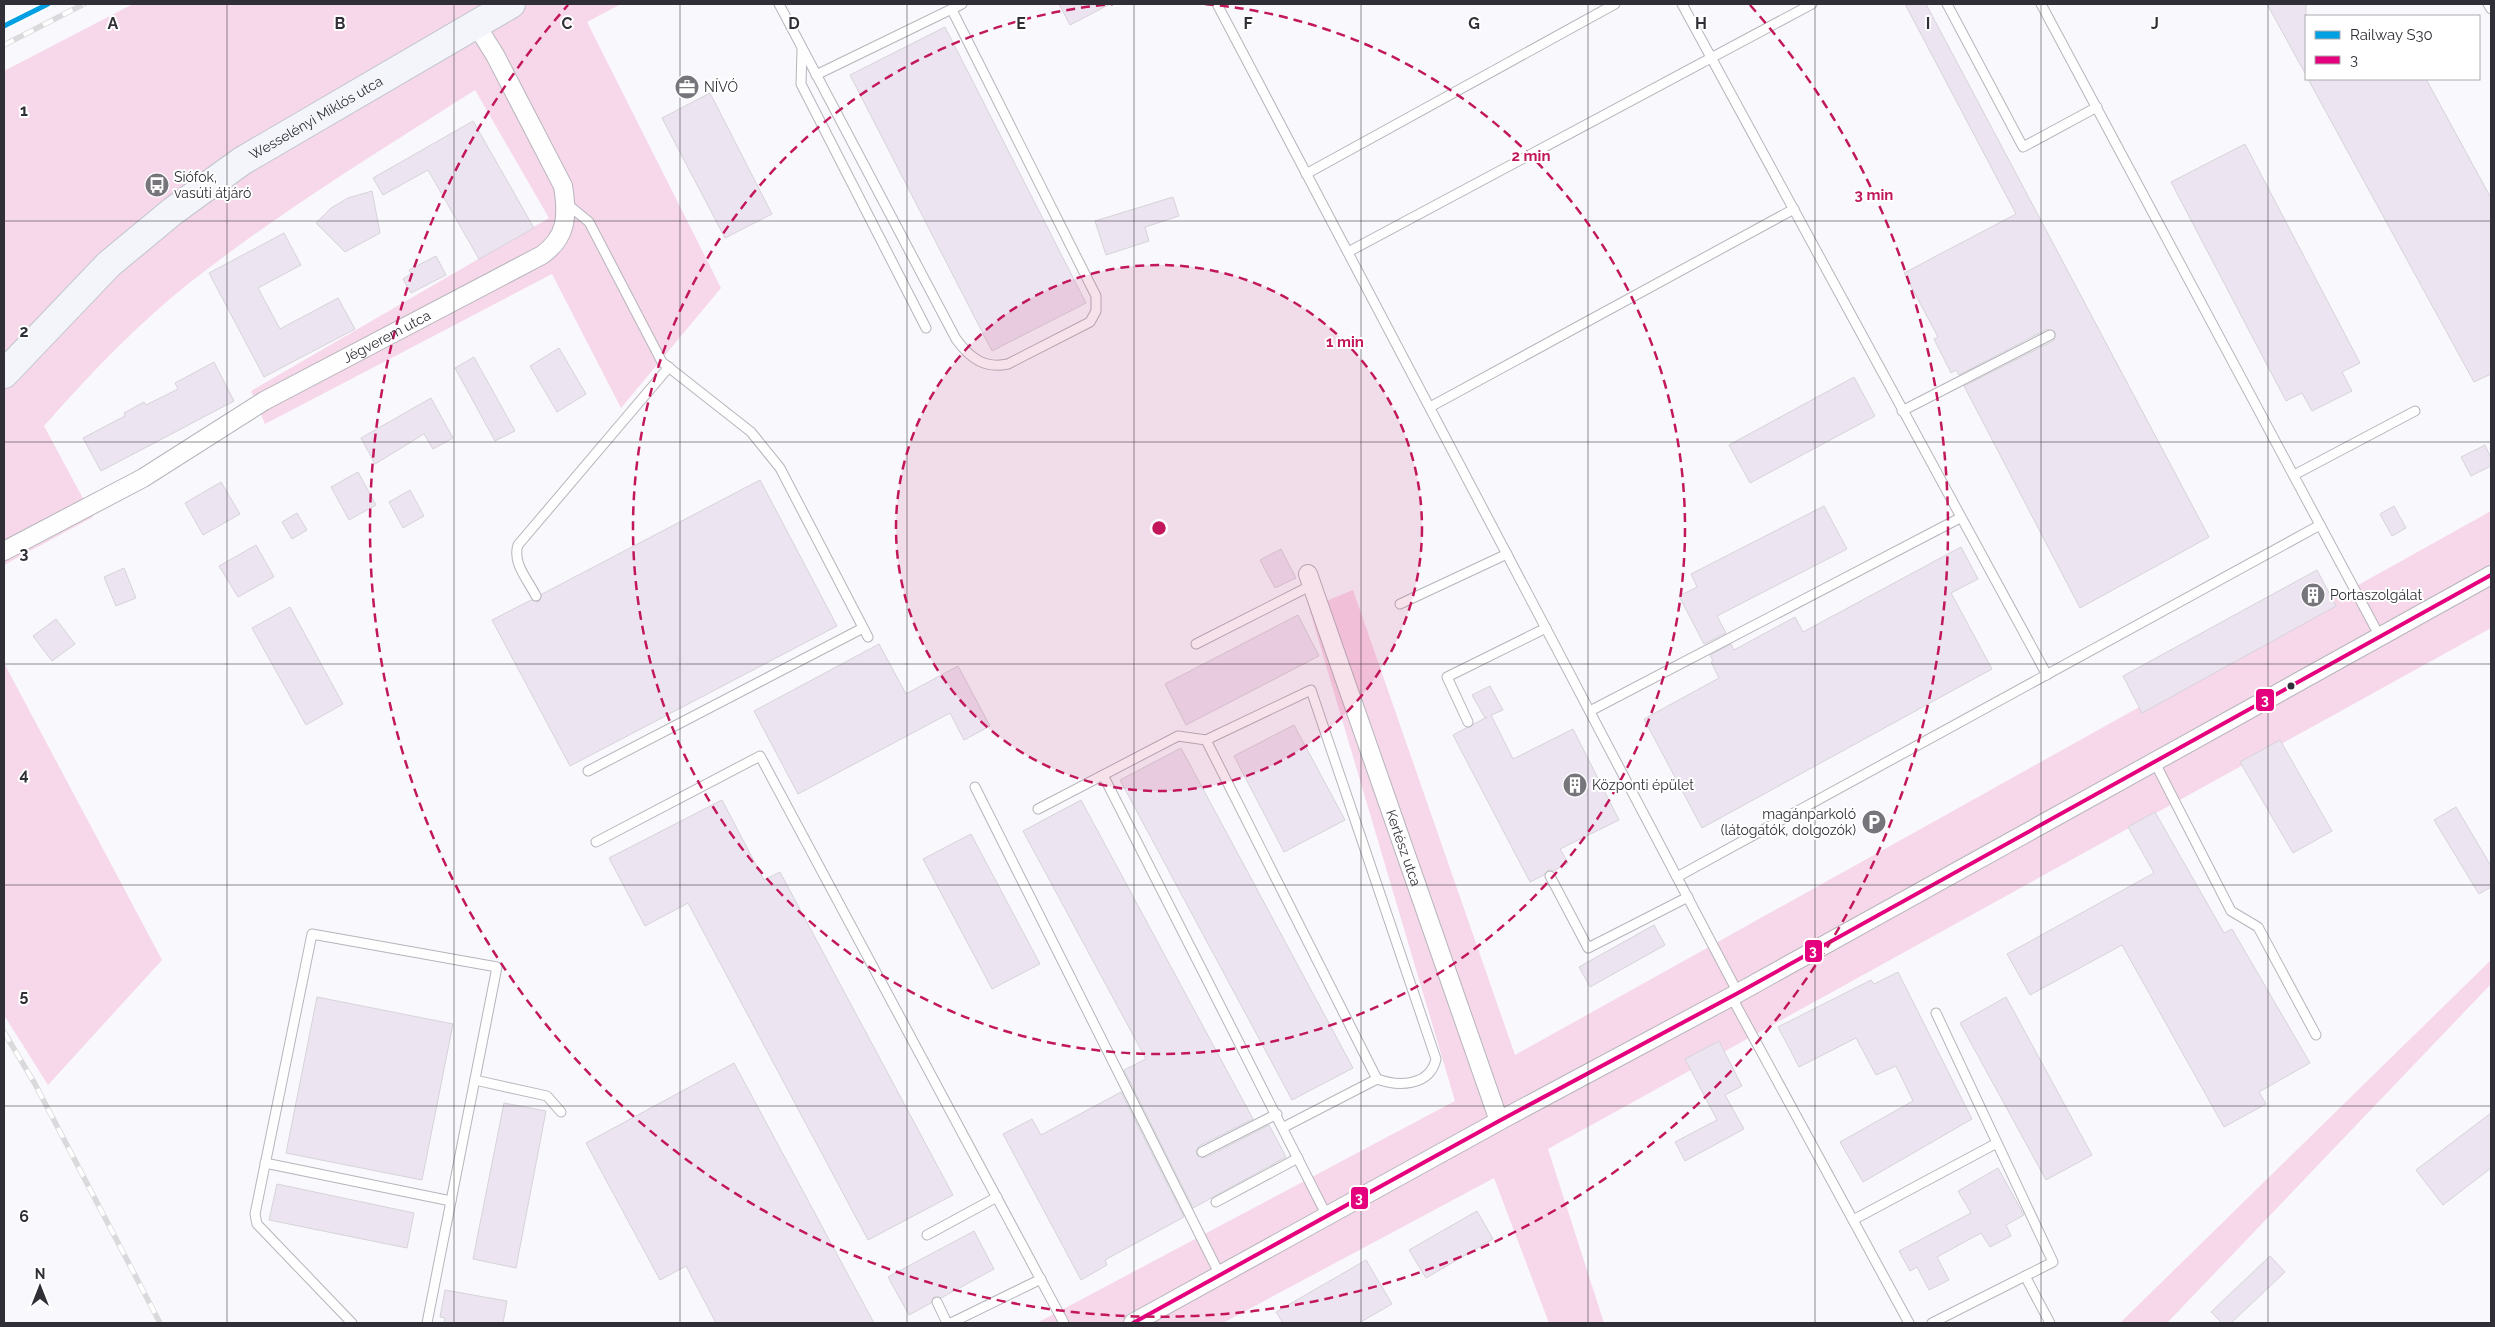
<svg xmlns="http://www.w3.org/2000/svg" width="2495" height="1327" font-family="Raleway,sans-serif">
<rect width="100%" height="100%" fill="#f8f8fd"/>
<g fill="#f7d7ea">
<path d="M133 4H621L587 22 721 288 621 408 552 274 265 424 251 391 549 218 475 90C379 151 283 210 193 280 138 323 90 374 44 426L93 517 4 565V71Z"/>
<path d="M2491 511V628L1548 1149 1604 1323H1549L1494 1178 1223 1323H1037L1455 1101 1309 608 1353 590 1515 1055Z"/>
<path d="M4 663 162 960 48 1085 4 1015Z"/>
<path d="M2491 960V984L2167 1323H2120Z"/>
</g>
<g fill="#ede4f1" stroke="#d6d4d9">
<path d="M1059 4H1110L1070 25Z"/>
<path d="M1905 4H1926L2209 537 2080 608 1964 386 2053 341 2056 336 2055 332 2047 329 1959 375 1956 370 1951 373 1934 339 1938 337 1904 273 2016 214Z"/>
<path d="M2267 4H2306V75Z"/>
<path d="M945 27 1086 303 992 351 850 75Z"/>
<path d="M2308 79H2426L2491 198V374L2474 382Z"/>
<path d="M710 93 772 214 725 238 662 118Z"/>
<path d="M473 121 534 228 479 259 428 170 383 195 373 178Z"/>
<path d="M2245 144 2360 363 2342 372 2352 391 2312 411 2302 393 2286 401 2171 182Z"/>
<path d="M372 191 380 233 345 252 316 223 331 208 348 198Z"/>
<path d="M1173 197 1179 216 1145 227 1149 241 1106 255 1095 221Z"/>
<path d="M284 233 301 265 258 288 280 329 338 298 355 329 264 377 209 273Z"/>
<path d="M436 256 446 275 411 293 403 279 411 274 409 270Z"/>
<path d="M559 348 586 394 557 412 530 366Z"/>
<path d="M474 357 515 431 495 441 455 368Z"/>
<path d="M214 362 234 401 101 471 83 438 125 416 124 413 144 402 146 405 178 389 175 383Z"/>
<path d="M1854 377 1875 416 1750 483 1729 445Z"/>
<path d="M431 398 453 438 433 449 424 434 375 464 361 438Z"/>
<path d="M2485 445 2491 458V466L2471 476 2461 457Z"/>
<path d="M358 472 376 505 349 520 331 487Z"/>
<path d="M760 480 837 626 570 766 492 620 531 600 539 602 542 594Z"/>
<path d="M221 482 240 514 203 535 185 503Z"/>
<path d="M410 490 424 516 403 528 389 502Z"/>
<path d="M1824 506 1847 549 1717 616 1726 633 1704 644 1679 596 1697 587 1691 574Z"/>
<path d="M2394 506 2406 528 2392 536 2380 514Z"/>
<path d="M297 513 307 530 292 539 282 522Z"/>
<path d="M256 545 274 577 238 597 219 566Z"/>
<path d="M1961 547 1978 579 1951 593 1992 669 1702 828 1644 719 1719 678 1711 662 1713 661 1710 655 1731 644 1734 650 1795 617 1803 632Z"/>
<path d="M1281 549 1296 578 1275 588 1260 560Z"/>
<path d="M124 568 136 598 116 606 104 577Z"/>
<path d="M2317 570 2336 606 2142 713 2123 676Z"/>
<path d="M290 607 343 704 306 725 252 628Z"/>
<path d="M1298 615 1319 656 1186 725 1165 684Z"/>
<path d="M56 619 75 644 52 661 33 636Z"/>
<path d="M879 644 906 694 958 666 990 726 964 740 950 713 798 794 754 711Z"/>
<path d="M1490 686 1503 710 1491 715 1513 759 1573 729 1619 820 1560 849 1568 863 1553 871 1548 870 1544 875 1530 882 1453 735 1487 717 1485 718 1472 695Z"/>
<path d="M1294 725 1345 820 1284 852 1234 756Z"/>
<path d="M2280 740 2332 831 2293 853 2240 762Z"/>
<path d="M1181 748 1353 1068 1292 1100 1120 780Z"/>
<path d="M722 800 764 880 780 872 953 1195 868 1240 688 903 645 926 609 858Z"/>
<path d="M1081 800 1253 1119 1199 1146 1196 1151 1197 1155 1205 1158 1269 1125 1286 1157 1193 1208 1124 1070 1146 1059 1023 831Z"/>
<path d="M2456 807 2491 866V887L2479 894 2434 820Z"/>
<path d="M2155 812 2224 933 2232 929 2310 1063 2259 1092 2266 1104 2224 1127 2122 945 2030 995 2007 954 2154 873 2128 827Z"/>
<path d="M971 834 1040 964 992 989 923 859Z"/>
<path d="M1654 925 1665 945 1590 987 1579 967Z"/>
<path d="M1898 972 1972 1119 1863 1182 1840 1142 1913 1101 1896 1066 1876 1075 1856 1038 1799 1067 1778 1027 1871 980 1874 984Z"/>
<path d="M317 997 453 1024 422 1180 286 1153Z"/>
<path d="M2006 997 2092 1155 2046 1180 1960 1023Z"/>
<path d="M1719 1041 1742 1086 1725 1095 1744 1129 1685 1161 1675 1142 1717 1120 1685 1059Z"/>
<path d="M734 1063 874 1323H716L686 1266 660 1280 586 1143Z"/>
<path d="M1121 1092 1184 1217 1105 1260 1107 1265 1081 1280 1003 1134 1032 1119 1041 1135Z"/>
<path d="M504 1103 546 1111 516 1268 473 1259Z"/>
<path d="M2491 1113V1168L2443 1205 2416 1170Z"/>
<path d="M1998 1168 2024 1215 2006 1225 2011 1236 1990 1247 1981 1233 1937 1257 1949 1280 1929 1290 1917 1267 1910 1271 1899 1251 1971 1213 1958 1191Z"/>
<path d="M277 1184 414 1213 407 1248 269 1220Z"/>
<path d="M1477 1211 1493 1239 1426 1278 1409 1250Z"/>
<path d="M974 1231 994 1269 941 1298 934 1297 931 1303 909 1315 888 1277Z"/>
<path d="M2270 1256 2285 1272 2231 1323H2222L2211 1312Z"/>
<path d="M1366 1260 1392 1304 1359 1323H1283L1276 1312Z"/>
<path d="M445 1290 507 1301 503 1323H444L445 1318 440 1317Z"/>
</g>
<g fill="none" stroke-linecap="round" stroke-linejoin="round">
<defs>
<g id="service">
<path d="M779 4 956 339C970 358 984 369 1008 364L1090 322 1096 311V296L952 10"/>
<path d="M1217 4 1738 993"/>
<path d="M1682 4 2047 675"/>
<path d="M1947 4 2023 147 2097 107"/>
<path d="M2041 4 2379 635"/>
<path d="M2488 4 2491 9"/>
<path d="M802 50 801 84 926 328"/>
<path d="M816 75 962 4"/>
<path d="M1306 174 1615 4"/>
<path d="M566 203 589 222 662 362 751 432 780 468 868 637"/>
<path d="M1348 252 1812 4"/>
<path d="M1430 407 1794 209"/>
<path d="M1902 411 2050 335"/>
<path d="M2294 475 2415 411"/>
<path d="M536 596C528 580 512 563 518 545L669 367"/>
<path d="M1400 604 1507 554"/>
<path d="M1196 644 1312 585"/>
<path d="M1590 711 1960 518"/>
<path d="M1468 722 1447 677 1546 628"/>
<path d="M1206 740 1377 1079"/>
<path d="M2154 761 2231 911 2258 927 2316 1035"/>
<path d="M588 771 863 628"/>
<path d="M1103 775 1327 1216"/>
<path d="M975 787 1220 1275"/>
<path d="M1038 809 1178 736 1206 740 1311 690 1436 1059C1430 1086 1399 1087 1377 1079L1284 1127"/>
<path d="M596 842 760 756 1064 1323"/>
<path d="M1550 876 1588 948 1688 897"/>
<path d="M1677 877 2320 525"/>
<path d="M1731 996 1909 1323"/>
<path d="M475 1080 547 1096 561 1112"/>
<path d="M1202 1152 1277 1114"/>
<path d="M265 1163 451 1201"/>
<path d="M1216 1202 1298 1158"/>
<path d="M1853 1220 1997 1143"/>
<path d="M927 1235 997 1197"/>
<path d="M2025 1276 2050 1323"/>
<path d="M937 1302 947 1323"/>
<path d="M352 1323 257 1224 255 1214 312 934 497 967 427 1323"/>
<path d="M951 1323 1041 1279"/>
<path d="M1932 1323 2053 1262 1936 1013"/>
</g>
<g id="minor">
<path id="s1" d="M4 551 143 478 264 401 542 255C567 237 568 216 563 186L495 55 475 23"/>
<path id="s2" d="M1308 574 1499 1121"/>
<path d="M1133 1323 1499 1121 1738 993 2491 575"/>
</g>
<g id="primary">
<path id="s3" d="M4 374 109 264 173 211 242 161 511 4"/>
</g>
</defs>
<use href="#service" stroke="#b5b5bb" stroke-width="11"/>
<use href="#minor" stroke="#b5b5bb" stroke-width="20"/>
<use href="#primary" stroke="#c1c5ce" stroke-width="30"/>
<use href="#service" stroke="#fefeff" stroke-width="9"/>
<use href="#minor" stroke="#fefeff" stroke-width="18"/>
<use href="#primary" stroke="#f3f5fa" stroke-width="28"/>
<defs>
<g id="rail">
<path d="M4 45 84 4"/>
<path d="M4 1032 35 1084 160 1323"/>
</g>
</defs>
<use href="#rail" stroke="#dadadc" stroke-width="5.5"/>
<use href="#rail" stroke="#fff" stroke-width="4" stroke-dasharray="11" stroke-linecap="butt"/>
<defs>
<path id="bus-1" d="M1133 1323 1499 1121 1738 993 2491 575"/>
</defs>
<use href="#bus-1" stroke="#fff" stroke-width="8"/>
<use href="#bus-1" stroke="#e5007d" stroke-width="4"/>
<defs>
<path id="rail-1" d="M4 26 48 4"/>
</defs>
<use href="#rail-1" stroke="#fff" stroke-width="9"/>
<use href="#rail-1" stroke="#00a0e3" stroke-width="5"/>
</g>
<path fill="none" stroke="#302f37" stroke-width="1" stroke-opacity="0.55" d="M227 4V1323M454 4V1323M680 4V1323M907 4V1323M1134 4V1323M1361 4V1323M1588 4V1323M1815 4V1323M2041 4V1323M2268 4V1323M4 221H2491M4 442H2491M4 664H2491M4 885H2491M4 1106H2491"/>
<circle cx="1159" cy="528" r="263" fill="#c2185b" fill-opacity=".12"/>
<g fill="none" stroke="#c2185b" stroke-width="2.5" stroke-dasharray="9 6">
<circle cx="1159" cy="528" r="263"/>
<path d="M1205 4A526 526 0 1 1 1113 4"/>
<path d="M1750 5A789 789 0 1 1 568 5"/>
</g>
<defs>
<symbol id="office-disc" viewBox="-11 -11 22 22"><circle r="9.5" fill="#76757c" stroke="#fff"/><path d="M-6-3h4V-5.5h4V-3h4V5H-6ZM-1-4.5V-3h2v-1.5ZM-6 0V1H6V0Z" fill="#fff"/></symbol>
<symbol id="bus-disc" viewBox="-11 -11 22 22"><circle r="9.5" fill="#76757c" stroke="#fff"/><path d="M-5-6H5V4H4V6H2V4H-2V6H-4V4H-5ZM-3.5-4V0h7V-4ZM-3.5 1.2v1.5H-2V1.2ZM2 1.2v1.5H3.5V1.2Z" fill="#fff"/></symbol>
<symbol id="building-disc" viewBox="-11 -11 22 22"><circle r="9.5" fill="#76757c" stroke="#fff"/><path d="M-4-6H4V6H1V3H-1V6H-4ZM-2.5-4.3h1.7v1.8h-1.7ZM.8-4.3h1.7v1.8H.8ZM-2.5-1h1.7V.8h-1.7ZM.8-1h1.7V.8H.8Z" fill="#fff"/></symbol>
<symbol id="parking-disc" viewBox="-11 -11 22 22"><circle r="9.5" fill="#76757c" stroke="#fff"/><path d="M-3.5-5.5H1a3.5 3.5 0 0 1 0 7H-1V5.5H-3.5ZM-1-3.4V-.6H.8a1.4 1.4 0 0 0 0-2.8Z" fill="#fff"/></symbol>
</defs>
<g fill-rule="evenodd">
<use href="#office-disc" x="673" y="73" width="28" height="28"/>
<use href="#bus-disc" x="143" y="171" width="28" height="28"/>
<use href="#building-disc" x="2299" y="581" width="28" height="28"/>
<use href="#building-disc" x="1561" y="771" width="28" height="28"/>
<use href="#parking-disc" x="1860" y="808" width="28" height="28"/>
</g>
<circle fill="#302f37" stroke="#fff" stroke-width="2" cx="2291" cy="686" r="4.5"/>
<g text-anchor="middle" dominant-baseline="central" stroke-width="4" stroke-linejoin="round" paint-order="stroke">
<g font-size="14" fill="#302f37" stroke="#fff" text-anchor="start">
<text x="704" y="87">NÍVÓ</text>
<text x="174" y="177">Siófok,<tspan x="174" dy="16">vasúti átjáró</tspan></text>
<text x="2330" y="595">Portaszolgálat</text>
<text x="1592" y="785">Központi épület</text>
<text x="1856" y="814" text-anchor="end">magánparkoló<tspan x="1856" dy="16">(látogatók, dolgozók)</tspan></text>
</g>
<g font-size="14" fill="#302f37" stroke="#fff">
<text stroke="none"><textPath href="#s3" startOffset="406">Wesselényi Miklós utca</textPath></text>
<text stroke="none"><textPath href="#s1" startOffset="439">Jégverem utca</textPath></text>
<text stroke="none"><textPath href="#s2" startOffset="290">Kertész utca</textPath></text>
</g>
</g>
<g font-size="16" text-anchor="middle" font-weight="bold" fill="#302f37" stroke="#fff" stroke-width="4" stroke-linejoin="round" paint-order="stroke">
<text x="113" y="29">A</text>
<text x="340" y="29">B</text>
<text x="567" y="29">C</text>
<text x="794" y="29">D</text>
<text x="1021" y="29">E</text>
<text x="1248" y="29">F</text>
<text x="1474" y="29">G</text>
<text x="1701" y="29">H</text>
<text x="1928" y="29">I</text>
<text x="2155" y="29">J</text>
<text x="24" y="116">1</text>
<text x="24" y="337">2</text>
<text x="24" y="559">3</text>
<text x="24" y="780">4</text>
<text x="24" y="1001">5</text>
<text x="24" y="1222">6</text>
</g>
<circle cx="1159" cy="528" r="8" fill="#c2185b" stroke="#fff" stroke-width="2.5"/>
<g font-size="15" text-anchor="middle" font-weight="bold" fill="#c2185b" stroke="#fff" stroke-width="4" stroke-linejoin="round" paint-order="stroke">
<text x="1531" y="161">2 min</text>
<text x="1874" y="200">3 min</text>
<text x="1345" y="347">1 min</text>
</g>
<g stroke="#fff" stroke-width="2">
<rect x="2255" y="688" width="20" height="24" rx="5" fill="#e5007d"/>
<rect x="1804" y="939" width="19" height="24" rx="5" fill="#e5007d"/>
<rect x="1350" y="1186" width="19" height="24" rx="5" fill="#e5007d"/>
</g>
<g font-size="14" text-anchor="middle" font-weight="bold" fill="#fff">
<text x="2265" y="705">3</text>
<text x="1813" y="956">3</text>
<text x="1359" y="1203">3</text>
</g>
<rect width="2495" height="1327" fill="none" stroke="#302f37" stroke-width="10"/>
<rect x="2305" y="15" width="175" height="65" fill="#ffffff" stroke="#acacaf"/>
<rect x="2315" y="31" width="25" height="8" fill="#00a0e3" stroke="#acacaf"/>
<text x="2350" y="40" font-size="15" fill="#302f37">Railway S30</text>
<rect x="2315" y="56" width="25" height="8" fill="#e5007d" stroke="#acacaf"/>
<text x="2350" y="65" font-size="15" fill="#302f37">3</text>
<g transform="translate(40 1287)" stroke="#ffffff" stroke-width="4" paint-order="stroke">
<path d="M0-4L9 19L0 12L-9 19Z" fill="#302f37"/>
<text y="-8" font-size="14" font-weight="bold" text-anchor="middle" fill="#302f37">N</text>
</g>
</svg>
